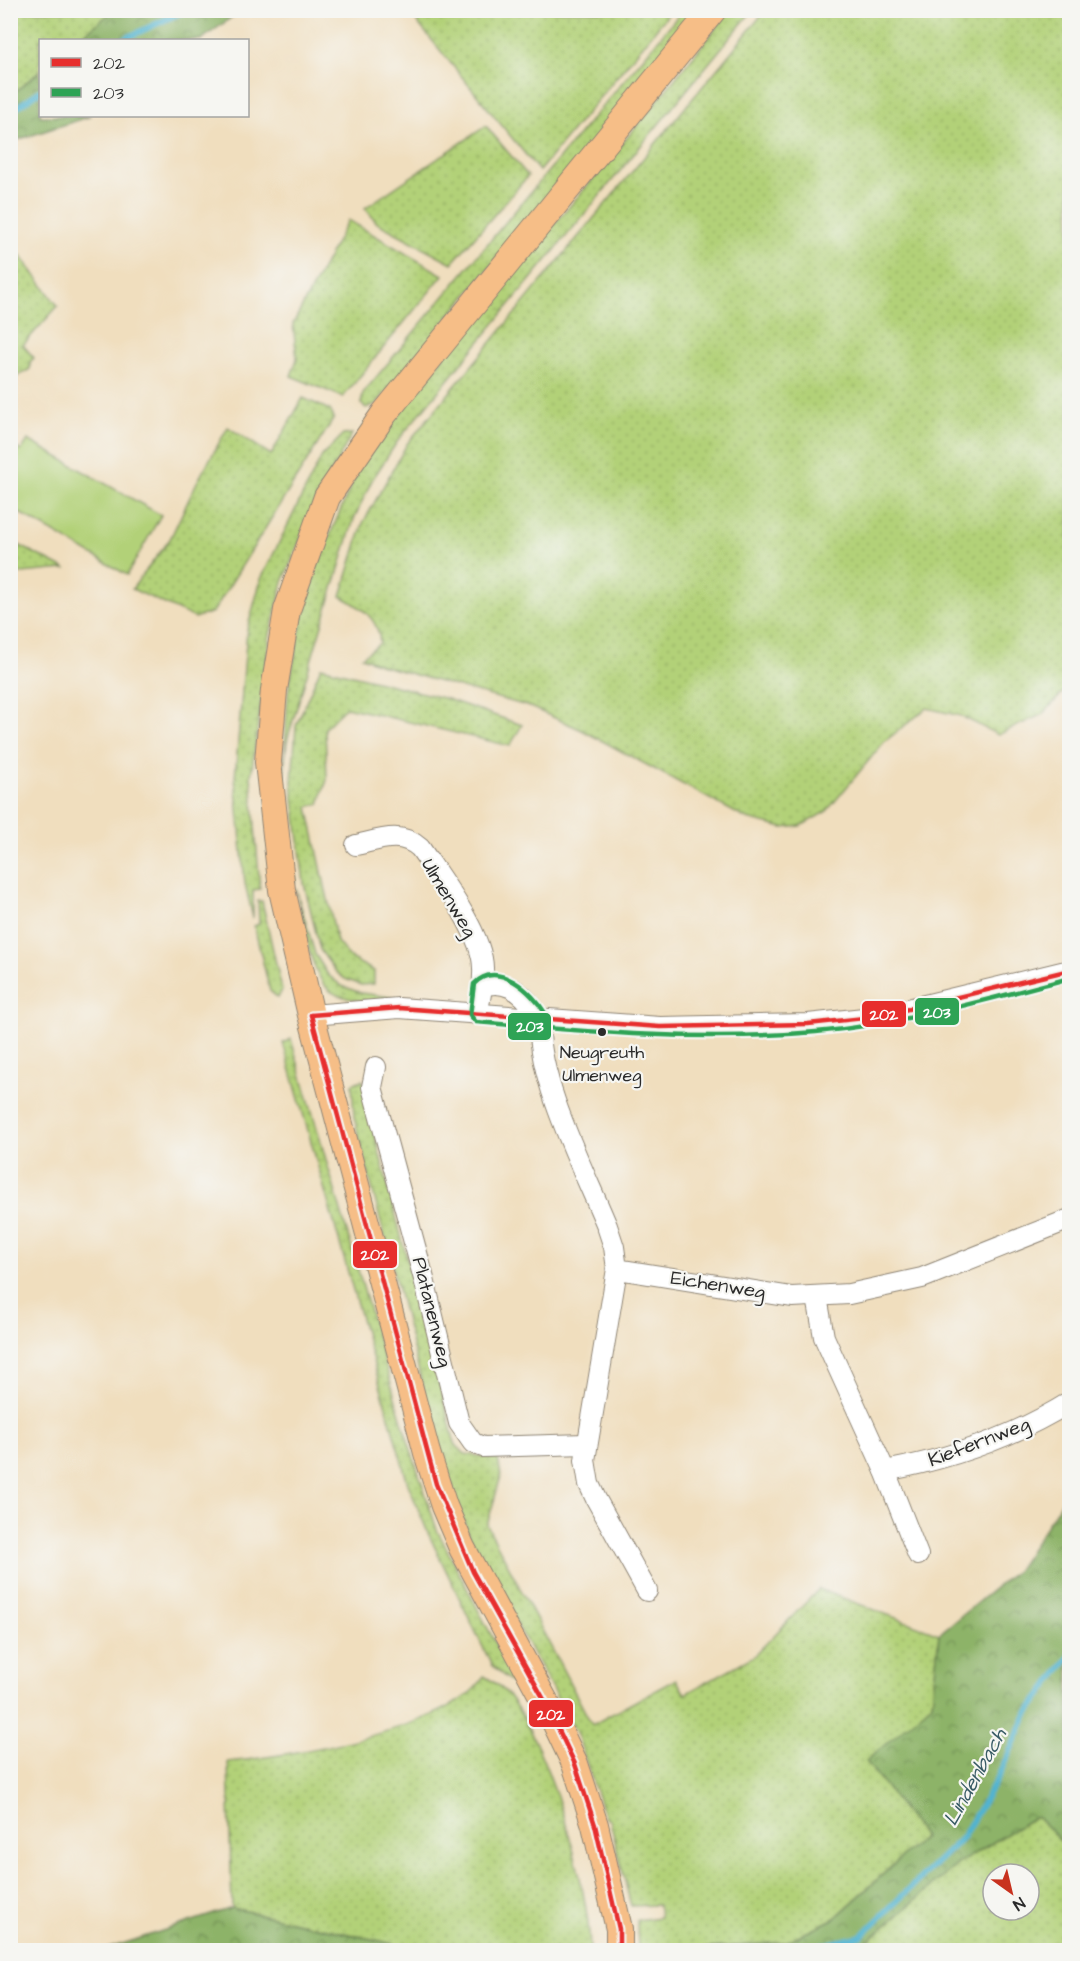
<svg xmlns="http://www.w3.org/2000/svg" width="1080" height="1961" font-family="'Architects Daughter',sans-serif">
<defs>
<pattern id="grass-dots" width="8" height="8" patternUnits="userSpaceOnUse" patternTransform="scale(1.5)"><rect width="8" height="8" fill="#b2d178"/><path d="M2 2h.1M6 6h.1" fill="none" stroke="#99b468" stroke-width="1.8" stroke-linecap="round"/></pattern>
<pattern id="forest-crowns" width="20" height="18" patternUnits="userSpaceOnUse" patternTransform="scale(1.5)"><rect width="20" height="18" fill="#8db368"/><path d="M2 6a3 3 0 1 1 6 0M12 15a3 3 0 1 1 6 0" fill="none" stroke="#739256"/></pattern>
</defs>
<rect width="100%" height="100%" fill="#f6f6f2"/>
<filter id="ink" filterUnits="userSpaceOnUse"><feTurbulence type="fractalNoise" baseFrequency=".0167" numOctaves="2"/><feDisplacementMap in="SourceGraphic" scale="12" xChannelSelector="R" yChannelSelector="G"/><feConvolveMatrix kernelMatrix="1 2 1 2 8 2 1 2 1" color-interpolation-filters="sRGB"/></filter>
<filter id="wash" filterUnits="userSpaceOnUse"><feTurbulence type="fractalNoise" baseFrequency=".008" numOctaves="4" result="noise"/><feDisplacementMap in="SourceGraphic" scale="24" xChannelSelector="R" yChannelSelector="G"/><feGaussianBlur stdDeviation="1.35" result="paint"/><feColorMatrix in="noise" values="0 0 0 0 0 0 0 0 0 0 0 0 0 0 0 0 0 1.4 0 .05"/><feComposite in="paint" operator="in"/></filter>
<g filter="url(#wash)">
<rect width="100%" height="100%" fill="#f0debe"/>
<g fill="url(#grass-dots)" stroke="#6e7e52" stroke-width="1.5" fill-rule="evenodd">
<path d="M11 11H113L77 40H40V71L17 90 11 91Z"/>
<path d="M408 11H671L539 171Z"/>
<path d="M682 11H703L376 404 366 408 361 404 363 393Z"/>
<path d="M730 11H752L399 439 372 480 354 519 288 737C279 784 288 834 296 881L293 882 282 798 288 692 303 615 317 565 360 465 462 333 609 160Z"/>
<path d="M765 11H1070L1069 686 1043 714 998 735 961 716 927 708 884 742 827 811 801 826 783 828 747 819 582 730 530 707 384 666 362 657 380 643C379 618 361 607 341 596L363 523 407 444Z"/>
<path d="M486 126 528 176 452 263 377 223 365 208Z"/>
<path d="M348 220 443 275 343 397 291 376 297 359 293 324Z"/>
<path d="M11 243 58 306 23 345 34 358 30 362V369L11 380Z"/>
<path d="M303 398 330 410 334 418 213 612 195 618 132 589 170 539 197 482 228 427 271 455Z"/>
<path d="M352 434 317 498 283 582 270 634 251 776 260 889 253 890V918L245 884 235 778 247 630 261 579 322 456 343 435Z"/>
<path d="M11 541 65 569 11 574Z"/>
<path d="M321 667 447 699 522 725 510 746 346 707 325 728 327 780 319 804 308 807 337 942 350 958 374 971V984L361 985 345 979 336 972 320 950 304 883 292 782 296 726Z"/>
<path d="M296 889 315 954 328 975 342 986 361 993 442 1004C415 1003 348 1006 329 990 309 972 302 915 296 889Z"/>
<path d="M258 901H262L282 990 278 998 270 991 254 926 259 924Z"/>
<path d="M291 1039 403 1425 437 1530 519 1689 492 1666 428 1533 408 1484 283 1043Z"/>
<path d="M362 1080 367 1088 373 1128 455 1444 465 1454 498 1459 501 1476 487 1525 592 1725 676 1679 685 1694 754 1656 819 1589 939 1634 932 1704 867 1762 924 1837 835 1918 786 1942 684 1950H638L637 1920 660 1917 658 1905 631 1906 612 1829 610 1820 605 1818 577 1734 472 1542 455 1499 426 1399 354 1117 352 1084Z"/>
<path d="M484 1676C493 1681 502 1687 509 1696 549 1749 589 1884 590 1950H409L389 1943 232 1908 228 1762C286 1756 456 1729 484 1676Z"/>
<path d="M1036 1816 1061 1840 1069 1834V1950H857L959 1863ZM993 1874H1029V1910H993Z"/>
</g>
<g fill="url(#forest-crowns)" stroke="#5c6f4a" stroke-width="1.5">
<path d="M113 11V10L240 11 201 40H77Z"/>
<path d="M40 71V116H91L11 142V91L17 90Z"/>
<path d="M1069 1491V1834L1061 1841 1036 1816 959 1863 857 1950H684L786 1942 835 1918 924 1837 866 1761 932 1704 939 1634 1017 1570Z"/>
<path d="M232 1908 389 1943 409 1950H104Z"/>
</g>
<path fill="#b2d178" stroke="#6e7e52" stroke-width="1.5" d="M28 440 161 515 127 575 11 508V445L21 451Z"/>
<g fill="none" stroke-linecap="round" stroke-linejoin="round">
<g stroke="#51b3d0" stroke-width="6">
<path d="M122 40 186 10"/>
<path d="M10 112 40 91"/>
<path d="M245 1950 307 1945 332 1950"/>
<path d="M803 1950 861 1936 962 1838 998 1777 1027 1714 1070 1656"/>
</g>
</g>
</g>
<g filter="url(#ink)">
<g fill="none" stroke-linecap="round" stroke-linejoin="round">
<defs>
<g id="minor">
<path d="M356 845C379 840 401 830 420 848 439 876 483 934 483 968 484 983 480 1000 477 1015"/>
<path d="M481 987C508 976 528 997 540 1020"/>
<path d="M311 1015 399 1008 660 1027 808 1024 864 1018 904 1010 1070 970"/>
<path d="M540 1020C536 1078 584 1170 607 1226L614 1247 617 1269 792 1297 849 1294 922 1278 1070 1219"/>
<path d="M376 1067 372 1087 424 1279 459 1423 473 1443 483 1447 586 1444"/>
<path d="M617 1269 585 1460 589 1484 596 1499 647 1591"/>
<path d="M817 1297 824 1337 885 1471"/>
<path d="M918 1555 885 1471C949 1459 1014 1437 1070 1402"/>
</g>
<path id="major" d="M619 1950V1929L595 1825 575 1764 546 1703 462 1548 444 1506 427 1453 311 1015 282 890 268 762 274 690 287 610 327 497 384 414 713 10"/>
</defs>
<use href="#minor" stroke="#8e8474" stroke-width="22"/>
<use href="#major" stroke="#8e8474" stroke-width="28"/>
<use href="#minor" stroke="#fff" stroke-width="20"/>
<use href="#major" stroke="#f6be87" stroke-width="26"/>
<defs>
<g id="bus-1">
<path d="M311 1015 436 1484 473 1572 546 1703 575 1764 595 1825 619 1929V1950"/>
<path d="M311 1015 399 1008 660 1027 808 1024 864 1018 904 1010 1070 970"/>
</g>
<path id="bus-2" d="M545 1013C533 993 498 959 474 984L470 1015 476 1022C589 1032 703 1042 816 1032 902 1024 986 1000 1070 978"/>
</defs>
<use href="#bus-1" stroke="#f6f6f2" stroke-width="9"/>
<use href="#bus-2" stroke="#f6f6f2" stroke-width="9"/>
<use href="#bus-1" stroke="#e72f2d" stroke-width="4.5"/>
<use href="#bus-2" stroke="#2ea355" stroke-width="4.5"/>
</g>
</g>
<circle fill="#2b2b2b" stroke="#f6f6f2" stroke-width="2" cx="602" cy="1032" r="5"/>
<g text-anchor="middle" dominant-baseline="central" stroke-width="4.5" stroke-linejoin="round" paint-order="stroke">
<g font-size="18" fill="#2b2b2b" stroke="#f6f6f2">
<text x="602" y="1052">Neugreuth<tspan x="602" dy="23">Ulmenweg</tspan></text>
</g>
<g font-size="20" fill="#2b2b2b" stroke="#f6f6f2">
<text transform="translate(449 898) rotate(59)">Ulmenweg</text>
<text transform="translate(718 1285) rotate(9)">Eichenweg</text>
<text transform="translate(432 1312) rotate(76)">Platanenweg</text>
<text transform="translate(979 1442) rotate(-21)">Kiefernweg</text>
</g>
<g font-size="21" font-style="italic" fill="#385b65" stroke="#f6f6f2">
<text transform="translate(975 1777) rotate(-61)">Lindenbach</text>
</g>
</g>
<g stroke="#f6f6f2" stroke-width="2">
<rect x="914" y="997" width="46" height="29" rx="6" fill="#2ea355"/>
<rect x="861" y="1000" width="46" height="28" rx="6" fill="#e72f2d"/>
<rect x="507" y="1012" width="45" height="29" rx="6" fill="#2ea355"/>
<rect x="352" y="1240" width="46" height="29" rx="6" fill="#e72f2d"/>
<rect x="528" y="1699" width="46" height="29" rx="6" fill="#e72f2d"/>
</g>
<g font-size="16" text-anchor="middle" font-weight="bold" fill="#fff">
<text x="937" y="1018">203</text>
<text x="884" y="1020">202</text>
<text x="530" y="1032">203</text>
<text x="375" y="1260">202</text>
<text x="551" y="1720">202</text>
</g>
<rect width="1080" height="1961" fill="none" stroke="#f6f6f2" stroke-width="36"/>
<rect x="39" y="39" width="210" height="78" fill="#f6f6f2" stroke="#a5a5a2" stroke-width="1.5"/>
<rect x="51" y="58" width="30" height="9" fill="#e72f2d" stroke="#a5a5a2" stroke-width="1.5"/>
<text x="93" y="69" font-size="18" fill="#2b2b2b">202</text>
<rect x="51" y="88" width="30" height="9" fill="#2ea355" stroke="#a5a5a2" stroke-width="1.5"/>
<text x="93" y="99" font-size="18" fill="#2b2b2b">203</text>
<g transform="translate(1011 1892) rotate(146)"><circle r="28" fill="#f6f6f2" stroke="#a5a5a2" stroke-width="1.5"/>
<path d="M0-4.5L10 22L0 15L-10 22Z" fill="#c8321e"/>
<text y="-9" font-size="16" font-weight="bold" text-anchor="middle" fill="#2b2b2b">N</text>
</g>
</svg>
